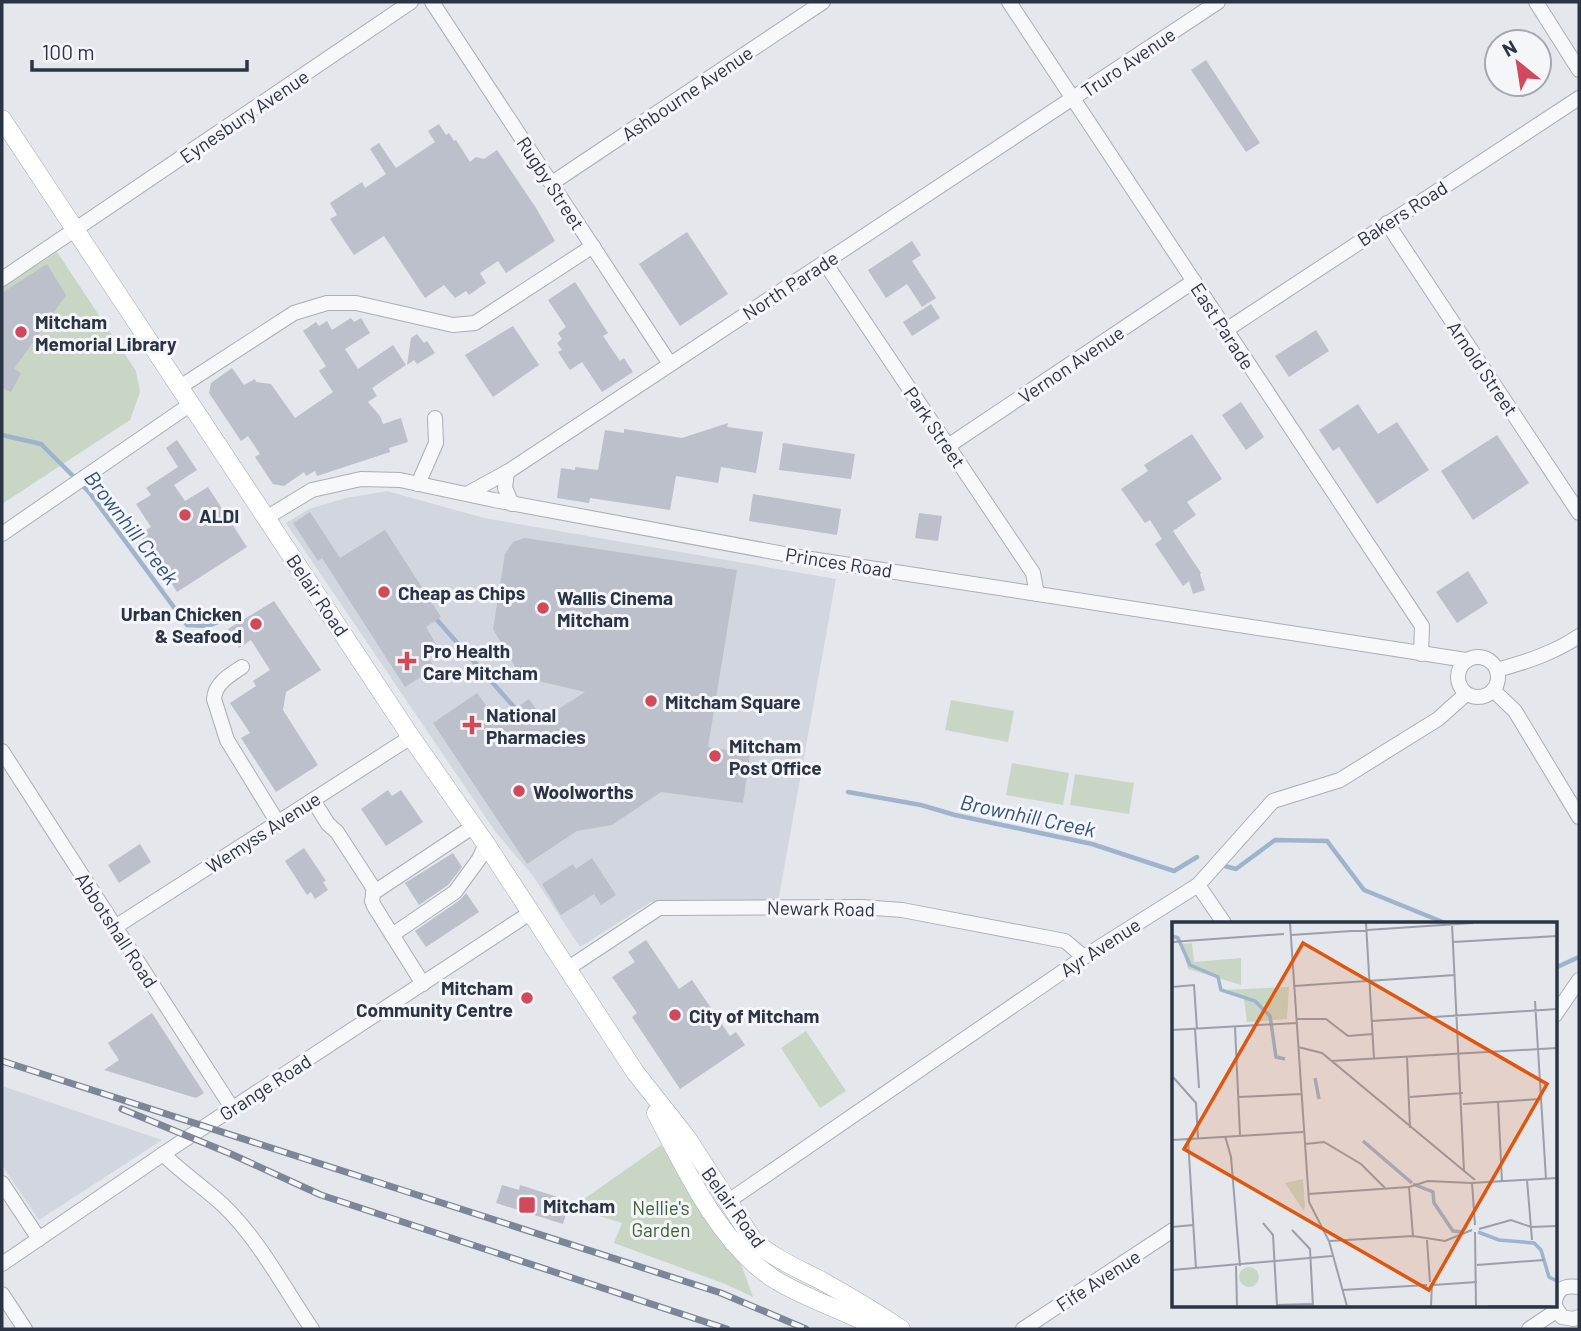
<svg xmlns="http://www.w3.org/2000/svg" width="1581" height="1331" font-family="Barlow,sans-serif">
<rect width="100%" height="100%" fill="#e4e7ec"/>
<g fill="#d2d6de">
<path d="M387 491 484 518 836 579 778 902H651L580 947 533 876 495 831 286 523 309 509 346 498Z"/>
<path d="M2 1086 162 1140 39 1220 2 1165Z"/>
</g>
<g fill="#c9d6c5">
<path d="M57 252 136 371 140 392 130 420 2 504V287Z"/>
<path d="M951 700 1014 711 1008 742 945 730Z"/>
<path d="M1012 763 1069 773 1063 805 1006 795Z"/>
<path d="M1075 774 1134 783 1129 814 1070 805Z"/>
<path d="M806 1031 846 1091 820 1108 781 1048Z"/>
<path d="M661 1145 741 1264 753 1297 725 1284 614 1243 622 1223 586 1212 584 1199Z"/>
</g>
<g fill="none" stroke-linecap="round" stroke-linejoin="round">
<g stroke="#9fb4cc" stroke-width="4.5">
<path d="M2 435 41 444 89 492 187 625 208 626 236 615"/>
<path d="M437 620 515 708"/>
<path d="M848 792 921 805 955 815 1092 844 1174 871 1197 857"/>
<path d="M1221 865 1236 869 1275 840 1327 841 1364 890 1445 923"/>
<path d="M1555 968 1579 957"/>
</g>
</g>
<g fill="#bbc0ca">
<path d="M1206 60 1260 143 1246 152 1191 70Z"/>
<path d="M439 124 446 135 449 133 454 141 456 140 470 162 476 157 484 159 497 150 536 208 555 241 506 273 498 261 480 273 486 283 469 295 466 291 455 298 444 285 425 298 384 236 354 255 330 219 337 215 330 203 362 182 365 188 386 174 370 149 379 143 396 168 435 142 428 131Z"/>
<path d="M687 232 728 294 680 326 639 264Z"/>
<path d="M912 241 921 255 912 261 936 298 922 307 907 284 886 298 868 270Z"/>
<path d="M47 264 66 295 14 369 21 373 11 392 2 388V293Z"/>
<path d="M575 282 608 333 603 336 620 361 624 358 633 372 602 392 582 362 570 370 558 352 562 350 557 343 562 339 558 333 566 327 548 300Z"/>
<path d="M931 304 940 318 912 336 903 322Z"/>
<path d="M351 318 354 322 361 318 370 333 345 349 358 369 393 345 406 365 372 388 377 396 368 402 380 416 383 424 401 418 408 442 389 448 390 452 317 476 315 471 306 476 304 472 284 486 273 484 255 457 260 454 248 436 241 441 209 393 211 383 232 368 244 385 255 379 256 382 271 384 295 418 333 392 319 371 326 366 303 331 316 322 319 326 327 321 332 330Z"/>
<path d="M513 326 539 365 493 397 465 355Z"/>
<path d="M1316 330 1329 351 1289 377 1275 356Z"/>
<path d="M417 334 424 343 427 341 435 353 417 364 414 360 407 365 411 338Z"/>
<path d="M1241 402 1264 437 1246 450 1222 415Z"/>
<path d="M1358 404 1378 434 1397 422 1429 470 1377 504 1339 447 1333 451 1319 430Z"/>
<path d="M728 423 727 427 763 432 756 473 721 467 718 483 676 476 670 510 590 498 589 503 557 498 561 468 575 470V467L598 470 605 430 624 433V429L682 438Z"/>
<path d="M1192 434 1222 479 1187 502 1196 515 1173 531 1201 573 1200 574 1205 590 1193 594 1189 581 1183 586 1155 544 1162 539 1150 520 1145 523 1121 489 1148 471 1144 465Z"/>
<path d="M1497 435 1529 483 1473 520 1441 471Z"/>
<path d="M177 440 197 470 174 485 185 501 208 487 247 547 177 592 140 534 151 527 136 504 151 495 146 488 178 467 166 448Z"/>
<path d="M783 443 855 454 851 479 779 470Z"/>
<path d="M753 494 841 509 837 535 749 521Z"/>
<path d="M310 512 340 558 385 530 441 617 426 627 436 644 424 651 435 668 405 687 322 558 318 561 293 523Z"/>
<path d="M919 513 942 516 938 541 915 538Z"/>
<path d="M525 538 737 570 708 747 750 754 743 803 661 792 612 825 577 831 527 864 433 723 477 693 497 721 529 699 543 719 585 692 521 677 493 629 505 554 513 542Z"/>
<path d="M1468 571 1488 603 1457 623 1436 592Z"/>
<path d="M274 601 321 670 286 692 283 710 318 765 276 792 241 738 250 733 230 703 256 686 253 681 270 670 251 640 239 648 228 629Z"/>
<path d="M388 790 392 796 401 790 423 822 386 846 361 809Z"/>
<path d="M140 844 151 862 119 883 108 865Z"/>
<path d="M304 848 326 881 323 882 328 890 315 899 311 892 307 895 285 861Z"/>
<path d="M453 853 462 867 448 885 419 905 405 883Z"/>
<path d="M592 858 616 895 601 905 594 894 561 915 542 884 573 864 576 869Z"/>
<path d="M466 893 479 912 426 947 415 931 460 900Z"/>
<path d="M646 940 679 989 692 980 730 1036 736 1032 745 1045 680 1089 632 1017 637 1013 612 977 635 962 628 952Z"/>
<path d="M152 1013 204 1093 196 1098 104 1070 119 1060 108 1043Z"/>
<path d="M502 1185 519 1190 520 1185 570 1201 563 1224 496 1203Z"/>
</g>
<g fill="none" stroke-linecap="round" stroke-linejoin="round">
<defs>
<g id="minor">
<path d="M432 2 670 364"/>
<path d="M1009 2 1422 626 1421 654"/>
<path d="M1536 2 1579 70"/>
<path d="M552 183 823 2"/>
<path d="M1387 223 1579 513"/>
<path d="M825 263 1033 573 1037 594"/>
<path d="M2 279 411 2"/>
<path d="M1226 330 1579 98"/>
<path d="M180 387 294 313 327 303H356L453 325 475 323 593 246"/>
<path d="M948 446 1194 281"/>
<path d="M507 472 505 488 512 504"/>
<path d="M418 484 436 443 435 418"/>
<path d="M467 494 509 471 1218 2"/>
<path d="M266 518 312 490 361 479 400 480 494 500 811 559 1466 660"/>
<path d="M2 534 191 404"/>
<circle cx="1478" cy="677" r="20"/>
<path d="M242 667C230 675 215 683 214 699L227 740 278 823"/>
<path d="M1497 670C1526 662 1554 653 1579 636"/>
<path d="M1493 690 1515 711 1579 817"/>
<path d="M2 751 232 1108"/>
<path d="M313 800 328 824 337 832 374 889 372 901 374 906 423 984"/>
<path d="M1198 885 1224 923"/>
<path d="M373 893 474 826"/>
<path d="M115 927 411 737"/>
<path d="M392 935 455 892 479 859 486 844"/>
<path d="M567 969 659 908 861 907 902 910 1065 941 1084 957"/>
<path d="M1555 1015 1579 980"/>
<path d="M163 1154C182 1173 205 1188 224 1206 260 1241 284 1288 312 1329"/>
<path d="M2 1183 39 1239"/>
<path d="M727 1202 1084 957 1198 885 1273 801 1340 780 1438 719 1466 694"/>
<path d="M2 1264 169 1150 530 913"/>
<path d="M2 1294 25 1329"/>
<path d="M1555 1302C1557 1288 1565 1285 1579 1287"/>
<path d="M1554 1305 1562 1317 1573 1319 1579 1317"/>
<path d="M1023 1329 1173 1230"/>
<path d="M1529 1329 1556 1311"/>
</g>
<g id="major">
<path d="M2 119 411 737 486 844 635 1072 687 1138 753 1240C774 1259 797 1268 822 1281 849 1296 876 1312 901 1329"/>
<path d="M656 1113C685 1169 720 1244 774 1279 801 1296 834 1307 863 1321L874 1329"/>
</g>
</defs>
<use href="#minor" stroke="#a9aeb7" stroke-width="16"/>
<use href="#major" stroke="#a3abb8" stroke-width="19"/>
<use href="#minor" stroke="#f7f8fa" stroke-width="14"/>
<use href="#major" stroke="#fff" stroke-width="18"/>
<defs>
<g id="rail">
<path d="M2 1061 721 1293 806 1329"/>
<path d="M122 1109 231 1154 321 1195 727 1329"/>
</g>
</defs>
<use href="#rail" stroke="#7d8696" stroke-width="7"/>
<use href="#rail" stroke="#f4f6f9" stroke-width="4.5" stroke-dasharray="13" stroke-linecap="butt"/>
</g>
<g fill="#d1495b" stroke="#f4f6f9" stroke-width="2.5">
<circle cx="21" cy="332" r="7"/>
<circle cx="185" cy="515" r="7"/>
<circle cx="384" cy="592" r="7"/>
<circle cx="543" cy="608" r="7"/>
<circle cx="256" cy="624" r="7"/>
<path d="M403.5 650.5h7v7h7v7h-7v7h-7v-7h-7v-7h7z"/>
<circle cx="651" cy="701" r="7"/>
<path d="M468.5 714.5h7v7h7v7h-7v7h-7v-7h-7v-7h7z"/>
<circle cx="715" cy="756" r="7"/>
<circle cx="519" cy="791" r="7"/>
<circle cx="527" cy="998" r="7"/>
<circle cx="675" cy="1015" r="7"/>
<rect x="518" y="1196" width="18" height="18" rx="3.5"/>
</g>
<g text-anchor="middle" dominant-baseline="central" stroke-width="6" stroke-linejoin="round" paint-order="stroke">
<g font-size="19" fill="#2b3445" stroke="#f4f6f9">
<text transform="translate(1128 62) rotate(-34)">Truro Avenue</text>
<text transform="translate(687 93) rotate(-34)">Ashbourne Avenue</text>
<text transform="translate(244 116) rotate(-34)">Eynesbury Avenue</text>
<text transform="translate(551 183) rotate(57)">Rugby Street</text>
<text transform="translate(1402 213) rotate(-33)">Bakers Road</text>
<text transform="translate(790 285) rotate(-33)">North Parade</text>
<text transform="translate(1223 326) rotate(57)">East Parade</text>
<text transform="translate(1071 364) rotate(-34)">Vernon Avenue</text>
<text transform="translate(1483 368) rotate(56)">Arnold Street</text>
<text transform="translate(935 427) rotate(56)">Park Street</text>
<text transform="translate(839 562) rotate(9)">Princes Road</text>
<text transform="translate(318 595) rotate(56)">Belair Road</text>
<text transform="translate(263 832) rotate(-33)">Wemyss Avenue</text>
<text transform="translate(821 908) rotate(1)">Newark Road</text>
<text transform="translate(117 930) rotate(57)">Abbotshall Road</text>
<text transform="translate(1100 947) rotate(-33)">Ayr Avenue</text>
<text transform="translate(265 1087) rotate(-33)">Grange Road</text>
<text transform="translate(734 1207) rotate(54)">Belair Road</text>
<text transform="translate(1098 1280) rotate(-33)">Fife Avenue</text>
</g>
<g font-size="19" font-weight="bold" fill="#2b3445" stroke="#f4f6f9" text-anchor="start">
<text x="35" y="321">Mitcham<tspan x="35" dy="22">Memorial Library</tspan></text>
<text x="199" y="515">ALDI</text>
<text x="398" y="592">Cheap as Chips</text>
<text x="557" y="597">Wallis Cinema<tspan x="557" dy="22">Mitcham</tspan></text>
<text x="242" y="613" text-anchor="end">Urban Chicken<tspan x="242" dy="22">&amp; Seafood</tspan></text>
<text x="423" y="650">Pro Health<tspan x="423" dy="22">Care Mitcham</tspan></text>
<text x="665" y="701">Mitcham Square</text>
<text x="486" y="714">National<tspan x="486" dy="22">Pharmacies</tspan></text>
<text x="729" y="745">Mitcham<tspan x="729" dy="22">Post Office</tspan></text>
<text x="533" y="791">Woolworths</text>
<text x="513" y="987" text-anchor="end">Mitcham<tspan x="513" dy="22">Community Centre</tspan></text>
<text x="689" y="1015">City of Mitcham</text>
<text x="543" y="1205">Mitcham</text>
</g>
<g font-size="19" fill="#3f6138" stroke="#f4f6f9">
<text x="661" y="1207">Nellie's<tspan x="661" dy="22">Garden</tspan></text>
</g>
<g font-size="21" font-style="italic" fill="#34527a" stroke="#f4f6f9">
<text transform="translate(132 527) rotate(52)">Brownhill Creek</text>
<text transform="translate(1028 815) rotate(12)">Brownhill Creek</text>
</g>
</g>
<g transform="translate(1172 922)">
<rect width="385" height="385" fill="#e4e7ec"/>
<path d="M20 21 22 40 69 36V63L16 47 9 22ZM117 65 115 97 75 100 72 76 51 68ZM131 257 133 283 132 289 113 261ZM67 355a10 10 0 1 1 20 0a10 10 0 1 1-20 0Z" fill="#c9d6c5"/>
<path fill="none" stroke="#9fb4cc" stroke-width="3.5" d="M0 14 6 16 18 43 46 55 49 68 83 79 98 94 104 135 113 137M143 156 147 177M191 219 240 261M241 262 261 270 262 281 281 309 290 310M306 310 327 318 362 321 369 328 377 355 385 359"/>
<path fill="none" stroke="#9a9fa9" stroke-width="2" d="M118 1 137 280 157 319 175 384M194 1 202 137M280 2 292 249M119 13 301 1M0 20 112 12M281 20 385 14M122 64 283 53M0 65 22 63 25 107M363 79 374 257M125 97H154L176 114 201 112M200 99 385 87M63 105 68 213M23 107 27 166M0 108 124 101M126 125 150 131 303 258M235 135 238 206M159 139 385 126M0 154 24 181 26 216M66 175 129 172M238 175 291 171M326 179 330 260M291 182 369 177M53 214 59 235 68 344M16 217 24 347M0 218 131 210M133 222 152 220 189 242 213 266M355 258 360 318M300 261 303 303M237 265 241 314M136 272 237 265 256 259 299 261 385 256M91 301 101 313 105 384M0 305 21 303M307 307 339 298 359 305 385 304M120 308 138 327 141 384M303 310 304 384M255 318 258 360M158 319 241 314 273 319 300 308M305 343 372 338M64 344 65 384M0 348 160 334M261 363 305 360M170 368 255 363M105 383 141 382M259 384 260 361M316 384H379"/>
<path fill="#df570f" fill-opacity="0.15" stroke="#df570f" stroke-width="3.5" d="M131 21 375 162 257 368 12 227Z"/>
<rect width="385" height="385" fill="none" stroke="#2b3445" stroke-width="3.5"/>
</g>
<rect width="1581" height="1331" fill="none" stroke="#2b3445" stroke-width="7"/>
<g transform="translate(1518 63) rotate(330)"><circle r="33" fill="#f4f6f9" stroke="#a4a8b1" stroke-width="2"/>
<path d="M0-5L12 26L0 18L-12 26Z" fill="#d1495b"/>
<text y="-10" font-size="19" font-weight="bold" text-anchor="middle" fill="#2b3445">N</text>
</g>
<path d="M32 60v10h215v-10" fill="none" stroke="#2b3445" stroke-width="3.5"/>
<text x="42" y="60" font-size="21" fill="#2b3445" stroke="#f4f6f9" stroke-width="5" paint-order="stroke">100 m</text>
</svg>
